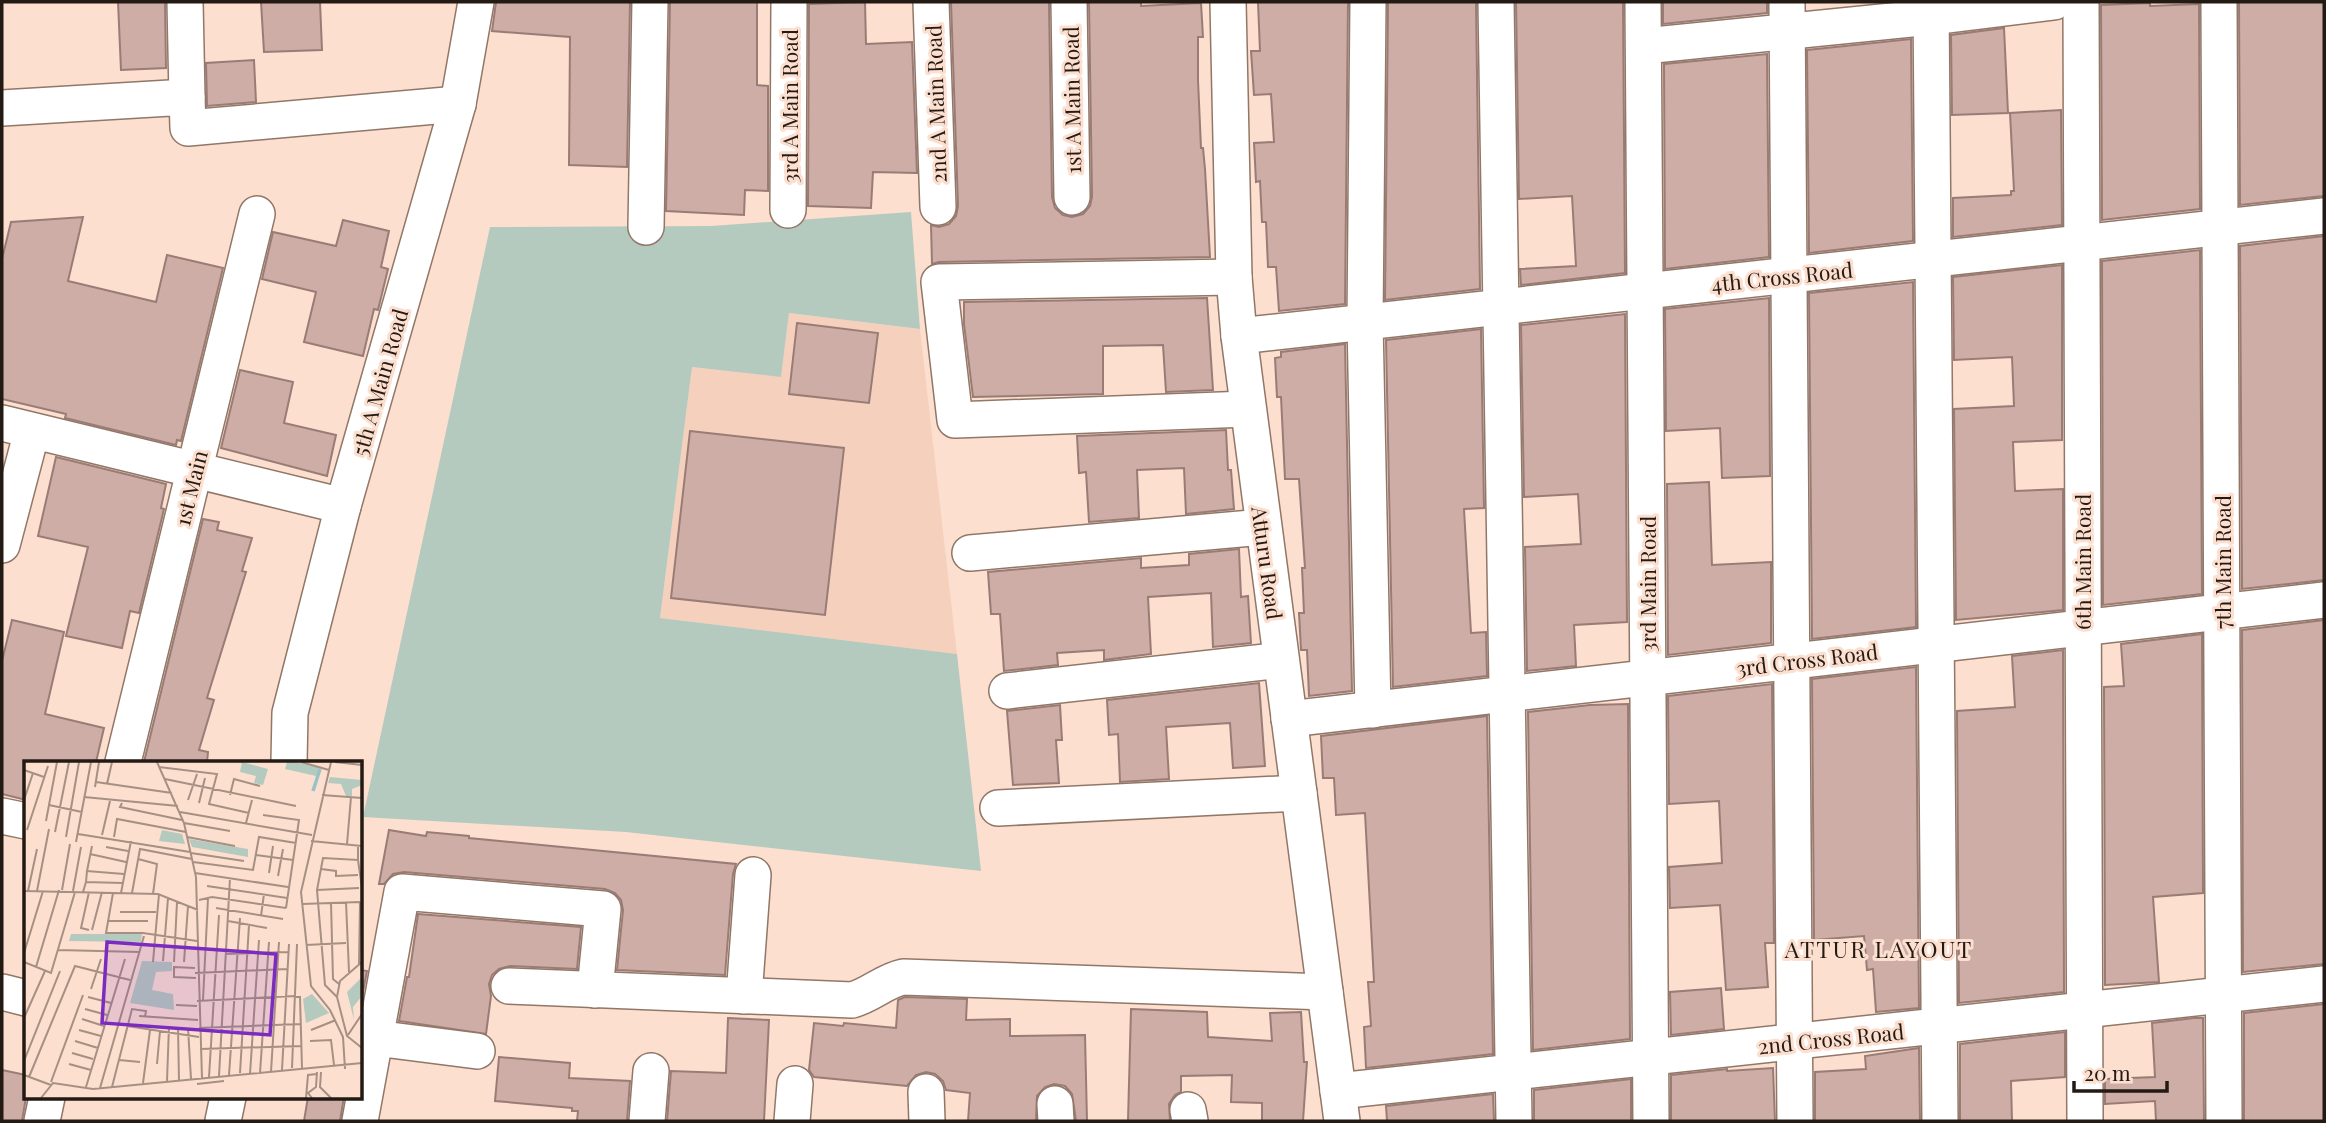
<svg xmlns="http://www.w3.org/2000/svg" width="2326" height="1123" font-family="'Playfair Display',serif">
<rect width="100%" height="100%" fill="#fcdfcf"/>
<path fill="#f5d1bd" d="M789 313 920 329 957 654 660 618 692 367 781 376Z"/>
<path fill="#b5cabe" d="M911 212 920 329 789 313 781 377 692 367 660 618 957 654 981 871 626 832 363 817 490 227 711 226Z"/>
<g fill="#cdada5" stroke="#9a7c76" stroke-width="2">
<path d="M118 2H165L166 68 121 70Z"/>
<path d="M261 2H320L322 50 264 52Z"/>
<path d="M496 2H630L627 167 569 165 570 37 492 31Z"/>
<path d="M670 2H757V85L768 86V191L745 190 744 215 666 211Z"/>
<path d="M865 2 866 44 912 42 917 173 873 172 871 208 808 206 809 4Z"/>
<path d="M951 2H1049L1052 197 1055 208 1063 215 1072 217 1083 214 1090 206 1092 197 1089 2H1141V6L1201 3 1203 37H1198V80L1201 148H1203L1205 169 1210 257 939 262 932 264 931 225 939 227 949 224 956 216 958 206Z"/>
<path d="M1258 2H1348L1345 304 1279 311 1276 267H1268L1266 222H1262L1260 181 1256 182 1254 143 1274 142 1271 94 1254 95 1251 51H1260Z"/>
<path d="M1388 2H1476L1480 289 1385 300Z"/>
<path d="M1516 2H1623L1625 273 1521 285 1520 269 1576 266 1572 196 1519 199Z"/>
<path d="M1663 2H1767V13L1663 24Z"/>
<path d="M2239 2H2324V196L2240 205Z"/>
<path d="M2150 3V6L2199 4 2200 209 2102 220 2101 5Z"/>
<path d="M2004 28 2008 113 1952 115 1951 35Z"/>
<path d="M1911 39 1913 241 1809 253 1807 50Z"/>
<path d="M1767 54 1769 257 1665 269 1664 64Z"/>
<path d="M254 60 256 102 207 106 206 63Z"/>
<path d="M2061 110 2062 225 1953 237V198L2011 195V191H2014L2010 113Z"/>
<path d="M83 217 68 281 156 302 167 255 223 268 181 441 177 440 176 445 65 418 66 414 2 399V259L11 222Z"/>
<path d="M343 220 389 231 381 267 388 269 378 310 374 309 363 356 304 342 316 292 262 279 273 232 336 246Z"/>
<path d="M2324 236V580L2242 589 2240 246Z"/>
<path d="M2200 250 2202 594 2103 605 2102 261Z"/>
<path d="M2062 265V440L2013 442 2015 491 2063 489V610L1956 620 1954 409 2014 406 2012 357 1954 360 1953 277Z"/>
<path d="M1913 282 1916 627 1812 639 1809 293Z"/>
<path d="M1207 298 1213 390 1166 392 1163 345 1103 346V394L973 397 964 324V302Z"/>
<path d="M1769 298 1770 476 1722 478 1720 428 1666 431 1665 309Z"/>
<path d="M1625 314 1627 622 1574 625 1576 666 1527 671 1525 547 1581 544 1578 494 1524 497 1521 325Z"/>
<path d="M797 323 878 333 869 403 789 394Z"/>
<path d="M1481 329 1484 508 1464 509 1471 633 1486 632 1487 676 1393 687 1386 340Z"/>
<path d="M1345 344 1352 691 1309 696 1307 650H1301L1299 613H1304L1302 568H1305L1299 479H1285L1281 397H1277L1275 358 1281 357V352Z"/>
<path d="M240 370 293 382 284 423 336 435 327 476 221 448Z"/>
<path d="M1226 430 1228 470H1231L1234 509 1186 514 1184 468 1137 470 1139 518 1089 522 1086 472 1079 473 1077 436Z"/>
<path d="M690 431 844 448 825 615 671 598Z"/>
<path d="M56 457 166 484 161 508 164 509 139 613 130 611 122 648 66 636 88 547 38 536Z"/>
<path d="M1709 482 1712 565 1771 562V643L1668 655 1667 484Z"/>
<path d="M203 519 219 522 217 530 252 538 242 571 246 572 207 698 214 700 199 750 208 752 207 762H144Z"/>
<path d="M1239 549 1241 597 1248 596 1251 643 1213 647 1211 593 1148 597 1151 654 1104 660V650L1057 653 1058 665 1004 671 1000 614H991L988 572 1141 558V568L1189 565V554Z"/>
<path d="M12 620 64 632 45 714 104 728 96 762H26V800L2 794V661Z"/>
<path d="M2324 620V964L2243 972 2242 630Z"/>
<path d="M2202 634 2203 893 2153 897 2159 982 2105 985 2104 687 2124 686 2121 644Z"/>
<path d="M2063 650 2064 992 1959 1003 1957 711 2015 707 2012 656Z"/>
<path d="M1916 667 1919 1008 1876 1012 1873 969 1867 970 1864 936 1814 940 1812 679Z"/>
<path d="M1259 683 1265 766 1233 768 1230 723 1166 727 1169 779 1120 782 1118 734 1109 735 1107 700Z"/>
<path d="M1772 684 1774 943H1765L1768 987 1726 990 1720 905 1670 908 1669 867 1722 863 1719 801 1669 804 1668 696Z"/>
<path d="M1628 704 1630 1039 1533 1050 1528 712 1590 705Z"/>
<path d="M1060 705 1062 740H1056L1059 783 1013 785 1007 711Z"/>
<path d="M1487 716 1493 1054 1366 1068 1364 1027 1371 1026 1368 982H1374L1365 813 1336 815 1334 778H1323L1321 736Z"/>
<path d="M389 830 426 836 427 832 469 836V838L736 864 733 874 725 975 617 970 623 910 621 900 615 893 605 889 404 872 393 874 384 884H379Z"/>
<path d="M418 914 581 927 577 969 510 966 499 969 492 975 489 984 491 996 486 1034 399 1021 407 977H409Z"/>
<path d="M360 970 367 971 360 1007Z"/>
<path d="M1721 988 1724 1029 1671 1035 1670 992Z"/>
<path d="M905 997 967 999 966 1020 1010 1019V1036L1085 1035 1087 1121H1076L1072 1094 1065 1086 1054 1084 1045 1087 1037 1096 1036 1121H968L970 1093 946 1090 943 1081 935 1074 926 1072 916 1075 907 1086 814 1077 809 1070 814 1023 843 1026 844 1023 896 1028 898 1000Z"/>
<path d="M2324 1004V1121H2244V1013Z"/>
<path d="M1131 1009 1207 1012 1208 1037 1272 1041 1270 1013 1301 1012 1304 1062H1307L1303 1121H1262V1103L1231 1102 1232 1075 1181 1076V1092L1175 1095 1169 1104 1170 1121H1128Z"/>
<path d="M728 1018 769 1020 764 1121H667L671 1071 726 1073Z"/>
<path d="M2194 1018H2203L2204 1121H2156L2155 1101 2105 1104V1079L2155 1077 2152 1023Z"/>
<path d="M2065 1032V1077L2011 1081 2012 1121H1960V1044Z"/>
<path d="M1919 1048 1920 1121H1815V1072L1866 1069 1865 1056Z"/>
<path d="M499 1057 570 1063 569 1078 630 1081 627 1121H577L578 1111H572V1108L495 1101Z"/>
<path d="M1773 1068 1775 1121H1671V1075L1727 1069V1071Z"/>
<path d="M2 1070 26 1075V1097L22 1121H2Z"/>
<path d="M1631 1079V1121H1534V1090Z"/>
<path d="M1493 1094 1494 1121H1387L1386 1106Z"/>
<path d="M308 1097H344L340 1121H304Z"/>
</g>
<g fill="none" stroke-linecap="round" stroke-linejoin="round">
<defs>
<g id="minor">
<path d="M185 2 187 97"/>
<path d="M931 2 938 207"/>
<path d="M1069 2 1072 197"/>
<path d="M1228 2 1234 277 1239 336 1342 1121"/>
<path d="M1368 2 1365 322 1373 710"/>
<path d="M1496 2 1514 1121"/>
<path d="M1643 2 1651 1121"/>
<path d="M1787 2 1795 1121"/>
<path d="M1931 2 1940 1121"/>
<path d="M2081 2 2085 1121"/>
<path d="M2219 2 2224 1121"/>
<path d="M1644 46 1931 17 2054 2"/>
<path d="M2 108 187 97 188 128 458 104"/>
<path d="M788 210 789 2"/>
<path d="M646 227 650 2"/>
<path d="M1234 277 939 282 955 420 1247 409"/>
<path d="M1239 336 2324 216"/>
<path d="M2 423 343 506"/>
<path d="M2 545 32 431"/>
<path d="M970 553 1263 527"/>
<path d="M1007 691 1281 660"/>
<path d="M1289 719 2324 600"/>
<path d="M123 762 257 214"/>
<path d="M289 762 290 713 343 506 458 104 476 2"/>
<path d="M998 808 1299 793"/>
<path d="M2 816 26 821"/>
<path d="M509 986 852 1000C871 995 884 981 903 977L1325 992"/>
<path d="M2 992 26 998"/>
<path d="M744 996 753 875"/>
<path d="M375 1038 477 1051"/>
<path d="M1338 1091 2324 984"/>
<path d="M926 1092 927 1121"/>
<path d="M1055 1104 1056 1121"/>
<path d="M1188 1110 1190 1121"/>
<path d="M42 1121 47 1097"/>
<path d="M223 1121 228 1097"/>
<path d="M360 1121 402 892 603 909 595 990"/>
<path d="M647 1121 651 1071"/>
<path d="M792 1121 795 1084"/>
</g>
</defs>
<use href="#minor" stroke="#917768" stroke-width="38"/>
<use href="#minor" stroke="#fff" stroke-width="35"/>
</g>
<g text-anchor="middle" dominant-baseline="central" stroke-width="6" stroke-linejoin="round" paint-order="stroke">
<g font-size="21" fill="#241a14" stroke="#fcdfcf">
<text transform="translate(1071 100) rotate(-91)">1st A Main Road</text>
<text transform="translate(935 104) rotate(-92)">2nd A Main Road</text>
<text transform="translate(789 106) rotate(-90)">3rd A Main Road</text>
<text transform="translate(1782 276) rotate(-6)">4th Cross Road</text>
<text transform="translate(379 382) rotate(-74)">5th A Main Road</text>
<text transform="translate(190 488) rotate(-76)">1st Main</text>
<text transform="translate(2082 562) rotate(-90)">6th Main Road</text>
<text transform="translate(2222 562) rotate(-90)">7th Main Road</text>
<text transform="translate(1268 563) rotate(82)">Atturu Road</text>
<text transform="translate(1647 584) rotate(-90)">3rd Main Road</text>
<text transform="translate(1807 659) rotate(-7)">3rd Cross Road</text>
<text transform="translate(1831 1038) rotate(-6)">2nd Cross Road</text>
</g>
<g font-size="23" letter-spacing="2" fill="#241a14" stroke="#fcdfcf">
<text x="1879" y="948">ATTUR LAYOUT</text>
</g>
</g>
<g transform="translate(24 761)">
<rect width="338" height="338" fill="#fcdfcf"/>
<path d="M218 1 244 8 239 24 230 22 232 15 216 11ZM263 1H272L296 7 292 15 261 8ZM306 16 337 19 338 24 328 28V35H322L317 23 304 22ZM138 69 158 73 161 83 135 80ZM165 78 224 88V96L168 86ZM47 173H118L117 181 45 180ZM118 200 148 201V210L132 211 128 229 149 233 150 249 106 242ZM338 216V235L329 246 330 259 323 231ZM288 233 305 252 282 262 279 238Z" fill="#b5cabe"/>
<path fill="none" stroke="#98c2c5" stroke-width="3.5" d="M289 30 296 8"/>
<path fill="none" stroke="#a69084" stroke-width="2" d="M133 1 160 62 172 116 178 317M277 1 305 9M307 1 277 131 287 225 306 249 319 276 321 308M311 1 338 4M135 6 193 13 185 43 225 52M0 9 20 16M141 18 272 45M72 21 148 32M83 23 88 1M71 26 75 1M206 34 210 18 236 25M298 34 338 37M60 36 154 45M0 39 9 12M164 39 173 13M98 42 96 46 158 59M175 42 181 17M25 44 58 51M156 51 288 74M239 54 275 59 262 147M22 60 33 1M160 62 206 70M222 62 228 39M3 69 24 5M31 71 45 1M54 73 166 91M78 74 86 40M42 76 55 1M90 76 93 58 162 71M163 76 211 85M287 80 338 85M52 81 67 1M323 83 327 36M82 86 104 90M167 92 220 100M66 93 102 101M232 94 269 99M114 98 133 103 129 133M334 99 338 127M169 101 229 109 235 76 272 82M297 108 312 110V115L334 114M63 110 68 85M171 112 264 126M245 112 249 85M254 115 259 88M62 121 63 110 100 113M183 125 263 137M38 129 46 83M293 129 335 127M0 130 134 133 174 149M4 130 13 88M13 130 25 68M49 130 57 86M59 131 62 121 98 122M65 131 57 167 65 169M89 132 82 172H119L173 180M97 132 107 80M108 132 116 88 168 98M175 139 188 136 262 147M322 141 325 211M307 142 309 218 315 223M278 143 336 141M192 147 259 158M96 151H132M237 155 240 133M83 160H124M204 160 243 167M68 169 78 131M282 184 322 182M34 189 116 191M0 192 19 130M202 193 264 191M139 200 144 137M0 201 27 212 51 131M129 201 135 133M150 201 153 141M160 201 164 145M338 201 316 220 313 236 323 275 338 287M335 203 336 141M12 206 35 129M171 207 150 206V216L172 217M171 212 263 208M67 228 77 198M64 236 87 242M272 236H276L278 307M313 236 301 224 293 129 299 97 334 99V84M179 239 184 137M173 240 272 235M152 244 173 245M61 248 83 254M115 255 174 259M0 257 21 210M58 258 80 265M103 265 175 276M154 266 155 320M164 267 167 318M175 267 277 263M55 269 77 275M287 269 312 259M324 274 338 253M51 280 74 287M286 280 307 279 310 304M176 288 278 285M48 292 69 298M95 299 116 301M0 300 36 210M45 303 67 309M133 303 136 270M268 307 273 183M258 309 265 183M247 311 255 181M297 311 296 326 307 337M216 312 225 164M236 312 245 181M226 313 235 179M0 314 27 324M205 314 216 157M195 315 206 117M5 316 51 205 106 219M185 316 195 154M143 320 145 265M27 321 59 234M119 322 126 269M173 323 200 320M62 326 101 198M88 326 108 248 122 250 121 256M76 327 120 175M17 337 29 322 69 328 338 302M282 337 284 314 293 313M288 337 284 332 292 326 293 311"/>
<path fill="#7b2cbf" fill-opacity="0.15" stroke="#7b2cbf" stroke-width="3.5" d="M83 181 252 193 246 274 78 262Z"/>
<rect width="338" height="338" fill="none" stroke="#241a14" stroke-width="3.5"/>
</g>
<rect width="2326" height="1123" fill="none" stroke="#241a14" stroke-width="7"/>
<path d="M2074 1081v10h93v-10" fill="none" stroke="#241a14" stroke-width="3.5"/>
<text x="2084" y="1081" font-size="21" fill="#241a14" stroke="#fcdfcf" stroke-width="5" paint-order="stroke">20 m</text>
</svg>
